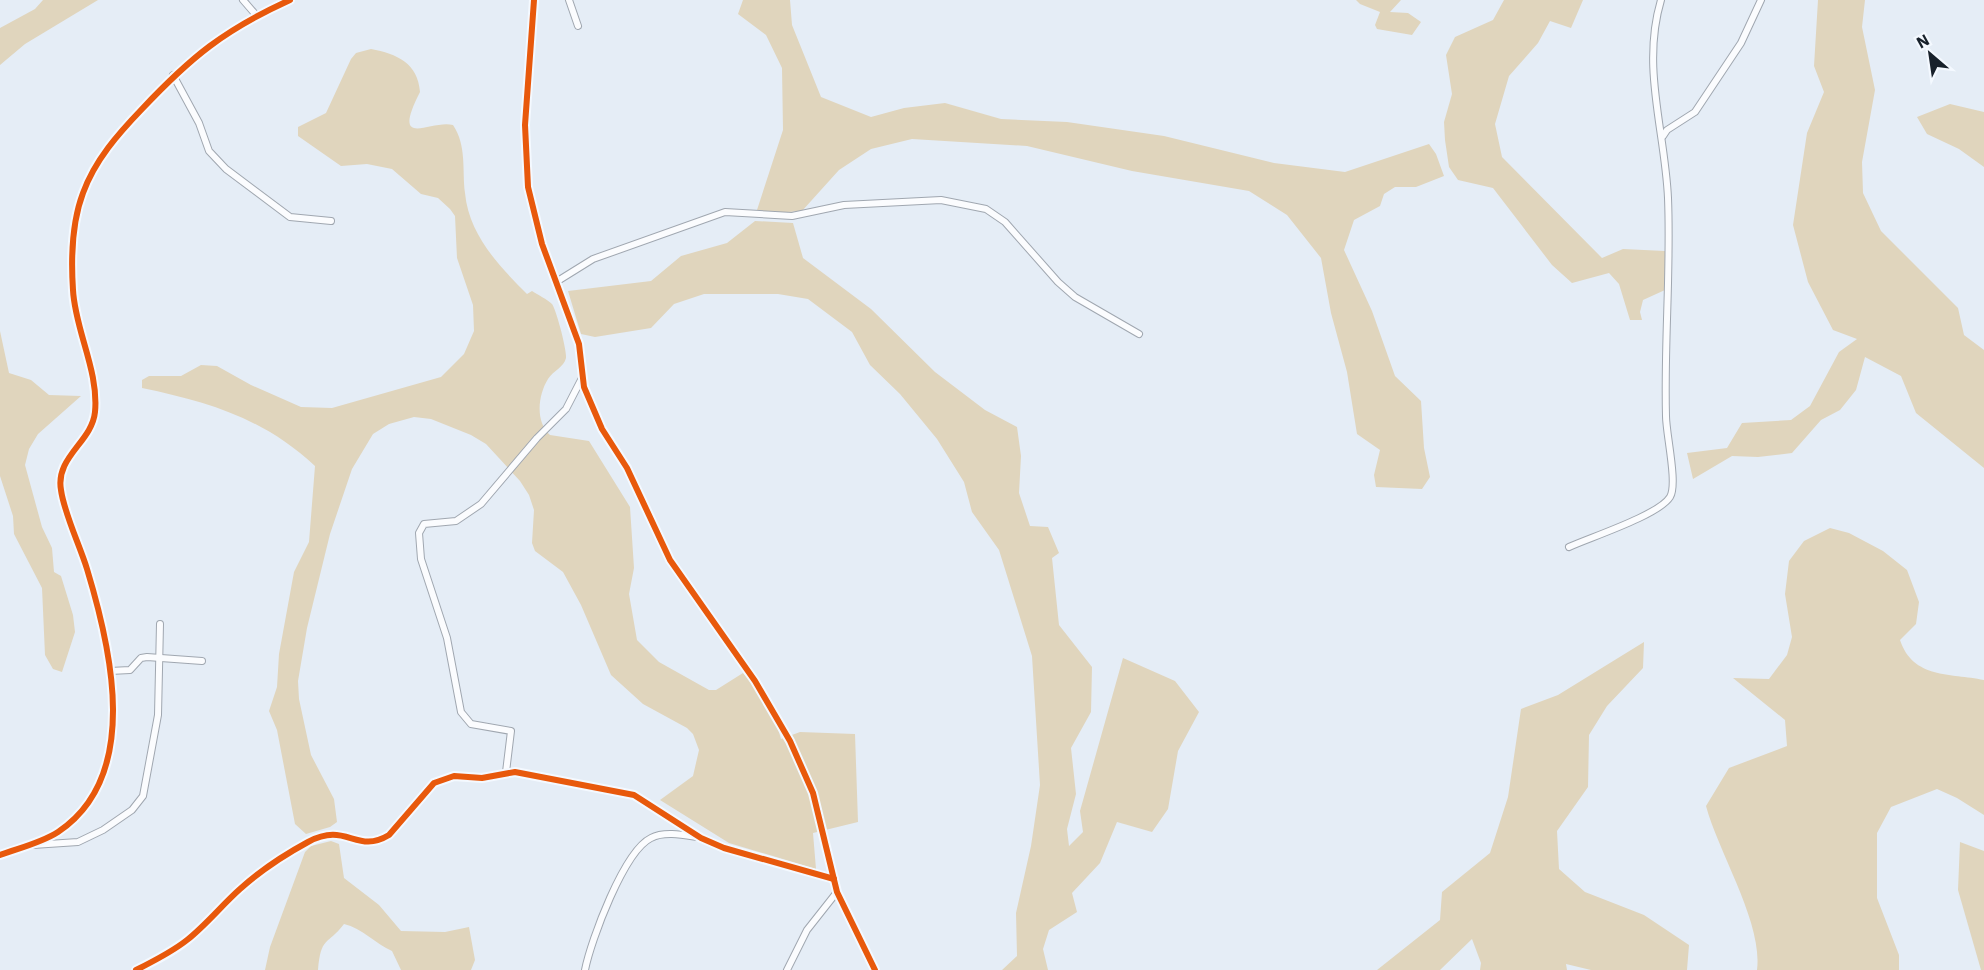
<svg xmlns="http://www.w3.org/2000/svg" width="1984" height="970" font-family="'IBM Plex Sans',sans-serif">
<rect width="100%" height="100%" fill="#e5edf6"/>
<g fill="#e0d5bd">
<path d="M43 0H98L25 44 0 65V28L35 9Z"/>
<path d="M743 0H790L792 25 821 97 871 117 904 108 945 103 1001 119 1067 122 1164 136 1274 163 1345 172 1429 144 1436 154 1444 176 1416 187H1395L1384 194 1380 206 1354 220 1344 250 1372 311 1395 376 1421 401 1424 448 1430 477 1422 489 1376 487 1374 475 1380 450 1357 434 1347 372 1331 313 1321 258 1287 215 1249 191 1132 171 1027 146 912 139 871 149 839 170 802 211 774 213 757 210 783 130 782 68 766 35 738 14Z"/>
<path d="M1356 0H1401L1390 12 1408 13 1421 22 1412 35 1377 29 1375 25 1380 12 1360 4Z"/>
<path d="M1504 0H1583L1571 28 1550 21 1538 43 1509 76 1495 124 1502 157 1602 258 1623 249 1665 251V290L1643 300 1640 312 1642 320H1630L1619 284 1609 273 1572 283 1552 265 1493 188 1458 180 1449 167 1445 140 1444 122 1452 94 1446 55 1455 37 1493 20Z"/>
<path d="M1818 0H1865L1862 27 1875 90 1862 162 1863 193 1881 231 1958 308 1964 335 1984 350V468L1916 413 1901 376 1865 357 1856 390 1840 410 1821 420 1792 453 1758 457 1732 456 1693 479 1687 453 1727 448 1742 423 1791 420 1810 406 1839 352 1857 339 1833 330 1808 282 1793 225 1807 133 1824 92 1814 66Z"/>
<path d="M371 49C397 54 418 63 420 92 390 151 431 119 453 125 467 146 462 170 465 193 469 235 499 266 527 294L532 291C538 295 547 299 552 304 556 309 567 350 566 358 564 367 553 371 548 379 538 395 535 422 550 435L589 441 630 507 634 568 629 594 637 640 659 662 709 690H716L743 673 772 708 781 739 800 732 855 734 858 822 813 833 816 869 729 843 660 800 693 776 699 750 693 734 687 728 643 704 611 675 581 605 563 572 535 551 532 543 534 510 529 495 520 481 486 444 471 435 431 419 414 417 389 424 373 434 352 469 330 534 307 628 298 681 299 699 311 755 334 799 337 822 330 827 306 834 295 824 277 730 269 711 277 687 279 654 294 572 309 542 315 466C263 418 209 402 142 388V380L149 376H181L201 365 217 366 251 385 301 407 332 408 441 377 464 354 474 331 473 305 457 258 455 216 450 209 438 198 421 194 392 169 367 164 341 166 298 136V127L326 113 351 59 356 53Z"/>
<path d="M1950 104 1984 112V167L1959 149 1927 134 1917 117Z"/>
<path d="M755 221 793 223 803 258 871 309 935 372 985 410 1017 427 1021 456 1019 493 1030 526 1048 527 1059 553 1052 558 1059 625 1092 667 1091 712 1071 748 1076 794 1067 829 1069 846 1083 832 1080 811 1123 658 1175 681 1199 712 1178 751 1168 809 1152 832 1117 822 1100 863 1072 893 1077 912 1049 930 1043 949 1048 970H1002L1017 956 1016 913 1031 846 1040 785 1032 656 999 550 972 512 964 482 937 439 900 394 870 365 852 332 808 299 778 294H704L674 304 651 328 595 337 581 334 568 291 651 281 681 256 727 243Z"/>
<path d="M0 331 9 373 31 380 49 395 81 396 38 434 29 449 25 465 42 527 52 548 54 572 61 576 73 615 75 632 62 672 53 669 45 655 42 588 14 534 13 516 0 476Z"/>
<path d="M1830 528 1849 533 1883 551 1907 570 1919 602 1916 624 1900 640C1913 679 1950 673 1984 680V815L1957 798 1937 789 1891 807 1877 833V898L1899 955V970H1757C1763 923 1719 854 1706 806L1729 768 1787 746 1785 720 1733 678 1769 679 1787 655 1792 637 1785 594 1789 561 1804 541Z"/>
<path d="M1644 642 1643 668 1607 706 1589 735 1588 787 1557 831 1559 869 1585 892 1644 915 1689 945 1687 970H1591L1566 964 1567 970H1480L1481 963 1472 939 1440 970H1377L1440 920 1442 892 1490 853 1508 797 1521 709 1558 695Z"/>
<path d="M331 841 339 844 344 878 379 905 401 931 445 932 469 927 475 960 471 970H401L392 951C376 944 362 928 344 924 327 946 321 936 318 970H265L270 947 305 852 311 846Z"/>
<path d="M1960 842 1984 851V970H1981L1958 890Z"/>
</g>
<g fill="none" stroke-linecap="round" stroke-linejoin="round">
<defs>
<g id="minor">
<path d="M243 0 256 15"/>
<path d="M534 0 525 125 528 187 542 244 579 344 584 387 602 429 627 468 670 560 755 681 790 741 813 793 837 892 875 970"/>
<path d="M569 0 578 26"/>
<path d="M173 75 199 123 209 151 226 169 290 217 331 221"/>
<path d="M1663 136 1667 130 1695 112 1741 43 1761 0"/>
<path d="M556 282 593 259 725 212 792 216 844 205 941 200 986 209 1005 222 1058 282 1075 297 1139 334"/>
<path d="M1569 547C1591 537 1659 515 1670 497 1678 484 1666 434 1666 416 1664 343 1671 271 1668 198 1665 131 1641 67 1661 0"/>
<path d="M110 671 130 670 141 658 147 657 202 661"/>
<path d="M506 772 511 731 471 724 461 712 447 638 421 559 419 533 424 524 456 521 481 504 537 438 566 409 582 378"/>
<path d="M33 845 78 842 103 830 132 810 143 796 158 715 160 624"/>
<path d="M0 855C19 848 41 843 58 832 142 776 111 648 87 569 80 546 64 513 61 490 55 457 92 442 95 412 99 371 75 330 73 290 71 260 72 222 83 193 95 160 118 134 142 109 191 57 224 30 290 0"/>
<path d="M136 970C154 961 172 952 187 940 206 925 222 905 240 889 260 871 284 855 308 842 347 821 356 855 389 835L434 783 454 776 482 778 515 772 634 795 701 838 724 848 834 879"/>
<path d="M585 970C591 940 624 851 651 838 664 831 684 835 697 837"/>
<path d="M787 970 807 930 837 892"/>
</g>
</defs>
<use href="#minor" stroke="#a0a7b0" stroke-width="8"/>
<use href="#minor" stroke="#fbfcfe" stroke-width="6"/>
<defs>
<g id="cycleway">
<path d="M534 0 525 125 528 187 542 244 579 344 584 387 602 429 627 468 670 560 755 681 790 741 813 793 837 892 875 970"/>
<path d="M0 855C19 848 41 843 58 832 142 776 111 648 87 569 80 546 64 513 61 490 55 457 92 442 95 412 99 371 75 330 73 290 71 260 72 222 83 193 95 160 118 134 142 109 191 57 224 30 290 0"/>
<path d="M136 970C154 961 172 952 187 940 206 925 222 905 240 889 260 871 284 855 308 842 347 821 356 855 389 835L434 783 454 776 482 778 515 772 634 795 701 838 724 848 834 879"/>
</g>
</defs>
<use href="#cycleway" stroke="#f4f9ff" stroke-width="10"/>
<use href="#cycleway" stroke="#e8590c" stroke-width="6"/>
</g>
<g transform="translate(1930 54) rotate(331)" stroke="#f4f9ff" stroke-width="4.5" paint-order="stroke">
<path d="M0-4.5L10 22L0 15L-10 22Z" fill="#18212b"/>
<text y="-9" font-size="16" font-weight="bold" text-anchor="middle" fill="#18212b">N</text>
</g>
</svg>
